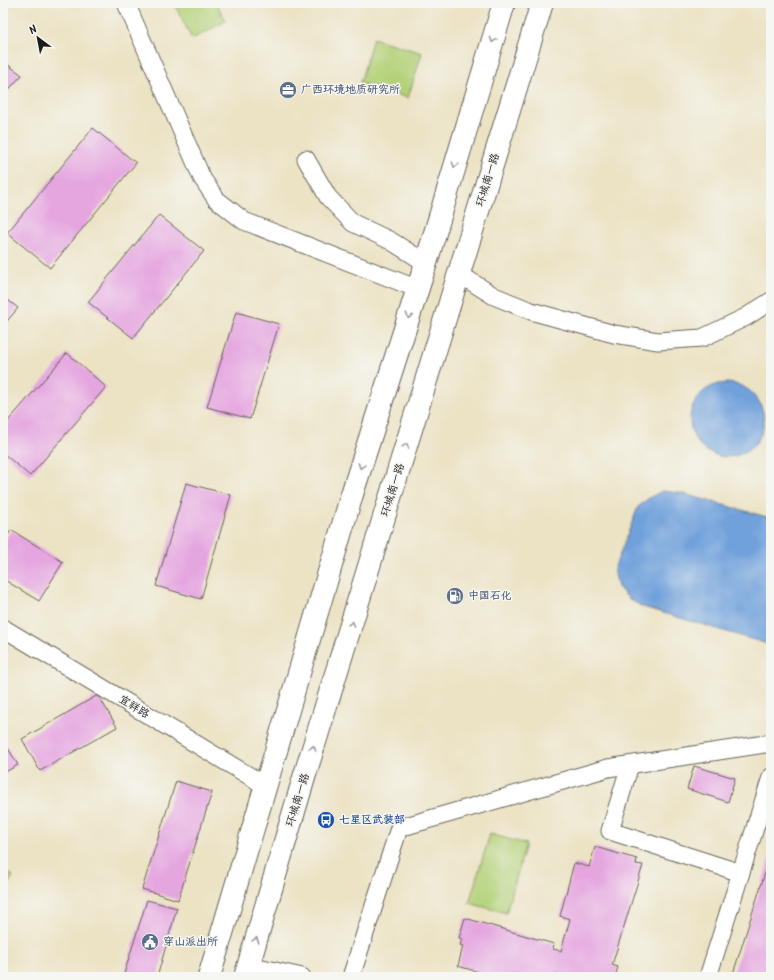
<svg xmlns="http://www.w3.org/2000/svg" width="774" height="980" font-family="Kalam,'LXGW WenKai TC',sans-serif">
<rect width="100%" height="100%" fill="#f6f6f2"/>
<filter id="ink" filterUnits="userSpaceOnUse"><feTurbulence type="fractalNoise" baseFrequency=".025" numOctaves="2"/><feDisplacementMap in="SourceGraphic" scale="8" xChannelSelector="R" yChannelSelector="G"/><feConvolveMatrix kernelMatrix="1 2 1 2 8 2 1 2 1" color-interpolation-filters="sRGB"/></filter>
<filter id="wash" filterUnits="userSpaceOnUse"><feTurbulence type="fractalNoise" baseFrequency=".012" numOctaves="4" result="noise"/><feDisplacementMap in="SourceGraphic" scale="16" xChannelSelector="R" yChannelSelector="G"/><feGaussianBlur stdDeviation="0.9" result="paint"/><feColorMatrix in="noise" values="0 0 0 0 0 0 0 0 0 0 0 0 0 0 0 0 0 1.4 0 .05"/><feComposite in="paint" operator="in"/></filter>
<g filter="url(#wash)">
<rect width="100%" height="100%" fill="#ece3c5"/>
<g fill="#b4d178" stroke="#68764a">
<path d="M174 3H216L226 21 192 39Z"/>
<path d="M373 38 422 53 408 98 360 83Z"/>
<path d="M490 834 526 844 506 913 469 903Z"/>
<path d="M3 870 13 876 3 894Z"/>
</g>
<g fill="#71a1db" stroke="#465e7c">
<circle cx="727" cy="420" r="37"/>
<path d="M662 491 680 493 771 518V645L643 607 629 599 618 587 614 569 638 507 649 498Z"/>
</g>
<g id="blocks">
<g fill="#e5a6e0">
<path d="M3 61 22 75 3 96Z"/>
<path d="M93 128 136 163 50 268 7 233Z"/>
<path d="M159 215 204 251 133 338 88 302Z"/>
<path d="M3 296 18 308 3 326Z"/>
<path d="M236 312 279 324 250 419 207 407Z"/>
<path d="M67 353 106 387 30 476 3 453V427Z"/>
<path d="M186 483 231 495 201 599 156 586Z"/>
<path d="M11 530 63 562 39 601 3 579V543Z"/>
<path d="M98 695 117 727 40 771 22 739Z"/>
<path d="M3 740 18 765 3 773Z"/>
<path d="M694 766 735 778 728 802 687 789Z"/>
<path d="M176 781 212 792 178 900 142 889Z"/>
<path d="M595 847 637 859 636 864 643 865 612 965 618 967 615 977H567L556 974 555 977H496L458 966 463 946 460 945 462 939 459 938 465 918 554 944 553 949 561 951 570 919 560 916 574 863 589 867Z"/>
<path d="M771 854V977H732Z"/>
<path d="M147 900 177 908 157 977H123Z"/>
</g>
</g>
</g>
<g filter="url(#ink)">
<use href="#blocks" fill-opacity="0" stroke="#656257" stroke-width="1"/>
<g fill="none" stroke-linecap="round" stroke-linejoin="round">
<defs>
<g id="minor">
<path d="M126 3 202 178 216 199 244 221 418 289"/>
<path d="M306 159 328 197 353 223 391 241 426 263"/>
<path d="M459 274 494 296 531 311 614 334 658 341 702 338 746 317 771 301"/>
<path d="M3 628 266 786"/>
<path d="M630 765 610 831 741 873"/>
<path d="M249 965 302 977"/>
<path d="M351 977 399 828 608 768 771 743"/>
<path d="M708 977 771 777"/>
</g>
<g id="major">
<path d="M209 977 353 491 426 263 504 3"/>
<path d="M245 977 303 781 542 3"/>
</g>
</defs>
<use href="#minor" stroke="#656257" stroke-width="19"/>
<use href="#major" stroke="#656257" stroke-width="24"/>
<use href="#minor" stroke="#fff" stroke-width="17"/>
<use href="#major" stroke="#fff" stroke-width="22"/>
</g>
<defs><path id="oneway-chevron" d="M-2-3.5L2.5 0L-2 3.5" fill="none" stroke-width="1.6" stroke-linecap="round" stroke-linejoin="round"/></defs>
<g stroke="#999">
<use href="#oneway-chevron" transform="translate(493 40) rotate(107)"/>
<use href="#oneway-chevron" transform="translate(455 165) rotate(107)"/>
<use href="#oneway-chevron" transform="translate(409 316) rotate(108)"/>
<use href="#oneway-chevron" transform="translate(406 446) rotate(-73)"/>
<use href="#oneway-chevron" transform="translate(361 466) rotate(108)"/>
<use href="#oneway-chevron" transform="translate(352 624) rotate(-73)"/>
<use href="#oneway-chevron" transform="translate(313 748) rotate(-73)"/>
<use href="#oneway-chevron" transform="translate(256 940) rotate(-73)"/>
</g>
</g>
<defs>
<symbol id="office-disc" viewBox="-11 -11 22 22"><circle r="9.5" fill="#5c6f8a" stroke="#f6f6f2"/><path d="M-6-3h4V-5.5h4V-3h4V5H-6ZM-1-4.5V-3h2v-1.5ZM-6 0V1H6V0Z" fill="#fff"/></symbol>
<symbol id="fuel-disc" viewBox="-11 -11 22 22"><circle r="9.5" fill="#5c6f8a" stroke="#f6f6f2"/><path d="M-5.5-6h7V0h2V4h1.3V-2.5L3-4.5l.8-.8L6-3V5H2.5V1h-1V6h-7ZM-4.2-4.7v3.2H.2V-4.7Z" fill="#fff"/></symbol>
<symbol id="bus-disc" viewBox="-11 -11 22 22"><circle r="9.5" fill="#1a4fb4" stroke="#f6f6f2"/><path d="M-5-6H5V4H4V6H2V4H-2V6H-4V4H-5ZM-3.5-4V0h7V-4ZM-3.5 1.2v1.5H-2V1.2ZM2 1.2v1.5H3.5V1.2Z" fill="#fff"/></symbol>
<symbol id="civic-disc" viewBox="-11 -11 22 22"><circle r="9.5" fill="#5c6f8a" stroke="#f6f6f2"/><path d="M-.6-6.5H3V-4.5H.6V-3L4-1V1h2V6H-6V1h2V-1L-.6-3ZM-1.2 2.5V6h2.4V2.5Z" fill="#fff"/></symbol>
</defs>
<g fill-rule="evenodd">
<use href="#office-disc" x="278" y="80" width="20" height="20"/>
<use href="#fuel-disc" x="445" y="586" width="20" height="20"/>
<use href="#bus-disc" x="316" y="810" width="20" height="20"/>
<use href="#civic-disc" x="140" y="932" width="20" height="20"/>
</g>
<g text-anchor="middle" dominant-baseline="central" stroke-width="3" stroke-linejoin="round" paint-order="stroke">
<g font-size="11" font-weight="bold" fill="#4e5e75" stroke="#f6f6f2" text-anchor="start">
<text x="301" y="90">广西环境地质研究所</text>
<text x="468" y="596">中国石化</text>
<text x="163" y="942">穿山派出所</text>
</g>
<g font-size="11" fill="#1c1c1c" stroke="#f6f6f2">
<text transform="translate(488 180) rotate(-73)">环城南一路</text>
<text transform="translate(393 490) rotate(-73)">环城南一路</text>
<text transform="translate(134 707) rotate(31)">宜祥路</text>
<text transform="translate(298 800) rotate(-73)">环城南一路</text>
</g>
<g font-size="11" font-weight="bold" fill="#164399" stroke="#f6f6f2" text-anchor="start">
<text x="339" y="820">七星区武装部</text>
</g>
</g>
<rect width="774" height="980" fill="none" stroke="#f6f6f2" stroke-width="16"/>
<g transform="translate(38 38) rotate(328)" stroke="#f6f6f2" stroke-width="3" paint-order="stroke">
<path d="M0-3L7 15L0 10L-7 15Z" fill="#1c1c1c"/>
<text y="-6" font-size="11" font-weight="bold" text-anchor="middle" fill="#1c1c1c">N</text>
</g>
</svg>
